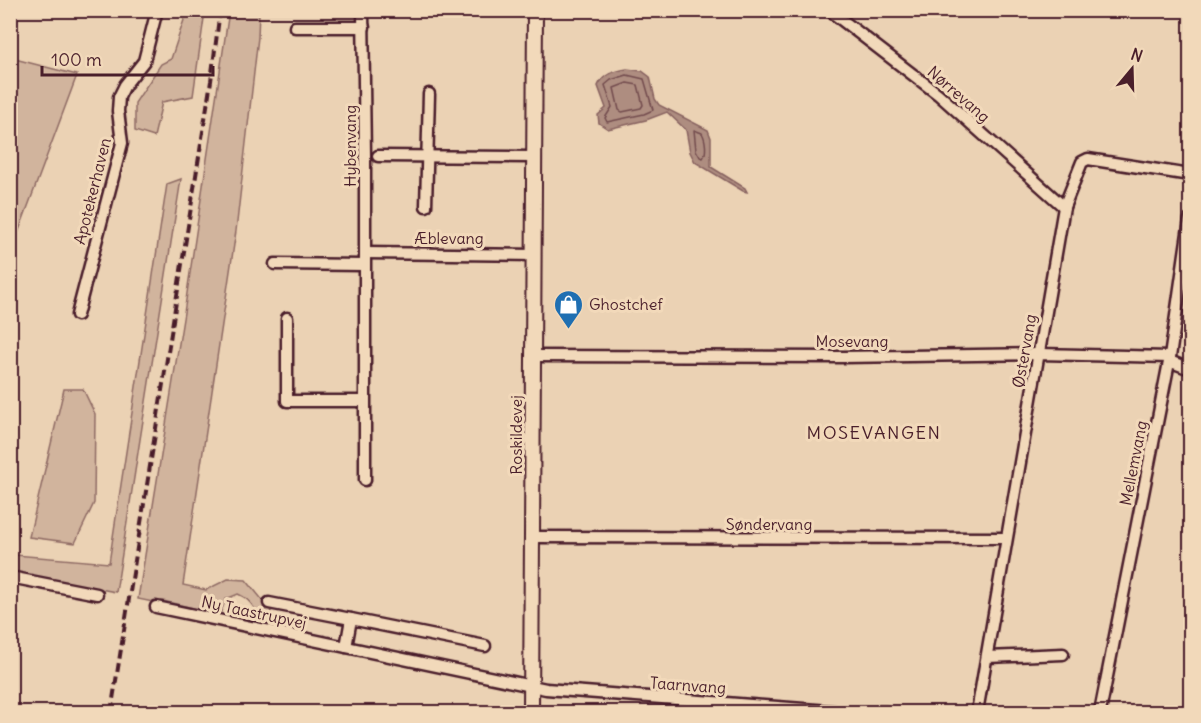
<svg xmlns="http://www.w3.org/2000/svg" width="1201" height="723" font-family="Delius,sans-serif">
<rect width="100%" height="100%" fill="#ebd2b4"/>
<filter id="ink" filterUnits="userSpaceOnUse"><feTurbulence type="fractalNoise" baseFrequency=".0167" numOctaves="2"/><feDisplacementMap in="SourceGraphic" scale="12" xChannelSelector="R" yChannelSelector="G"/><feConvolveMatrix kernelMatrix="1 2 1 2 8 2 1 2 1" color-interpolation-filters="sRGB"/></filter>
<g filter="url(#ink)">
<g fill="#d1b49d" stroke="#8e6a64" stroke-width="1.5">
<path d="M187 11H205L193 96 162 102 154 137 135 131V103L161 64 171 59Z"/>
<path d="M229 11H259L258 37 236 231 183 585 206 590 228 579 246 580 270 609 274 622C252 616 257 602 238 594L226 599 220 614 163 601 153 602 138 599 186 300Z"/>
<path d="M11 58 77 75 18 233 10 230Z"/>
<path d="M181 179 116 592 12 572 15 555 109 563 167 184Z"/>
<path d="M64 389H83L95 414 94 503 75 543 29 537Z"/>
</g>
<path fill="#ae8d80" stroke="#86615e" stroke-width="1.5" d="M627 69 642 71 650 77 655 99 659 105 708 130 711 138V167L745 188 747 192 743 191 695 162 690 152 686 130 667 112 646 120 608 129 599 123 598 115 606 108 598 86C603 74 615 71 627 69Z"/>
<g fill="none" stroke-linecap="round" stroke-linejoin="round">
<g stroke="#724b4d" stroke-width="1.5">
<path d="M627 75 644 79 653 110 644 114 607 122 605 118 612 107 605 85 611 80Z"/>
<path d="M627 83 638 85 643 105 641 108 622 112 619 110 614 88Z"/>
<path d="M694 130 702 133C706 140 707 153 703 158L700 157 696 150Z"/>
</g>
<defs>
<g id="minor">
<path d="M363 10 365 156V480"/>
<path d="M829 10 938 94 1064 207"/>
<path d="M295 27H364"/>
<path d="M378 156 535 157"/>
<path d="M426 206 429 94"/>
<path d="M365 253 534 255"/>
<path d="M275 264 364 265"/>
<path d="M77 315 122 143 118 111 119 97 125 85 144 61 157 10"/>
<path d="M287 318V401H364"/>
<path d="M534 356 843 357 1039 354 1170 357"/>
<path d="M1169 361 1190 369"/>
<path d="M532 537 1006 538"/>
<path d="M10 577 97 594"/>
<path d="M269 603 351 619"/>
<path d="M156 607 546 689 843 712"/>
<path d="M346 647 351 619 485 646"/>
<path d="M987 657 1063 654"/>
<path d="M879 712H886"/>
<path d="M977 712 1064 207 1082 162 1088 159 1190 175"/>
<path d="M1100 712 1170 357 1190 219"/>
</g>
<path id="tertiary" d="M531 712 535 10"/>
</defs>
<use href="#minor" stroke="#4a1f2b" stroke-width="15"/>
<use href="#tertiary" stroke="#4a1f2b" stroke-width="18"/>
<use href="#minor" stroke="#f2d9ba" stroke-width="10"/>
<use href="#tertiary" stroke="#f2d9ba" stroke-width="14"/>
<path stroke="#4a1f2b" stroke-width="4" stroke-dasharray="9 4.5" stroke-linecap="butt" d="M111 712 211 81 220 10"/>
</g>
</g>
<defs>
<symbol id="shop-pin" viewBox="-11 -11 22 30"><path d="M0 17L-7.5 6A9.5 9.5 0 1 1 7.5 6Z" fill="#1f6fb2" stroke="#f2d9ba"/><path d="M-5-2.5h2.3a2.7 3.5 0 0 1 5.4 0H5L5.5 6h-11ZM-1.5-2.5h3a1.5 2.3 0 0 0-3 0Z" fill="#fff"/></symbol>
</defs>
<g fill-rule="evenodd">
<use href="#shop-pin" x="552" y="288" width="33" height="45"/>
</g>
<g text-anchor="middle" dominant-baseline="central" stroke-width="6" stroke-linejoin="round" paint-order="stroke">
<g font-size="16" fill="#4a1f2b" stroke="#f2d9ba">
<text transform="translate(959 94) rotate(41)">Nørrevang</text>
<text transform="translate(350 146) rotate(-90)">Hybenvang</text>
<text transform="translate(92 191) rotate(-76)">Apotekerhaven</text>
<text x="449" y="238">Æblevang</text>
<text x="852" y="341">Mosevang</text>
<text transform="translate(1024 351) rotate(-80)">Østervang</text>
<text transform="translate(516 435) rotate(-90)">Roskildevej</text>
<text transform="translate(1133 463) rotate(-79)">Mellemvang</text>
<text x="769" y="524">Søndervang</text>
<text transform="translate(254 612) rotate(12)">Ny Taastrupvej</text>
<text transform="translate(688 685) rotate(4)">Taarnvang</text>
</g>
<g font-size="16" fill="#4a1f2b" stroke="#f2d9ba" text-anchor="start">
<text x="589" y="304">Ghostchef</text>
</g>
<g font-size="18" letter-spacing="1.5" fill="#4a1f2b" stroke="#f2d9ba">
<text x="874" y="432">MOSEVANGEN</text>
</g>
</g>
<rect width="1201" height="723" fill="none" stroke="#f2d9ba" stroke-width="36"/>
<rect x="18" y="18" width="1165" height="687" fill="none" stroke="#4a1f2b" stroke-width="2" filter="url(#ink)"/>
<g transform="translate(1132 69) rotate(19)" stroke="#f2d9ba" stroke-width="4.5" paint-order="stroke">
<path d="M0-4.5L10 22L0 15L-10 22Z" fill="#4a1f2b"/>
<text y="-9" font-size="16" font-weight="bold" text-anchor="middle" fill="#4a1f2b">N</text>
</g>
<path d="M42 66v9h171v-9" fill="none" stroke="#4a1f2b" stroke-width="3"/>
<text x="51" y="66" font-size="18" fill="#4a1f2b" stroke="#f2d9ba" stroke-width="4.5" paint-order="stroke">100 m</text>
</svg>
